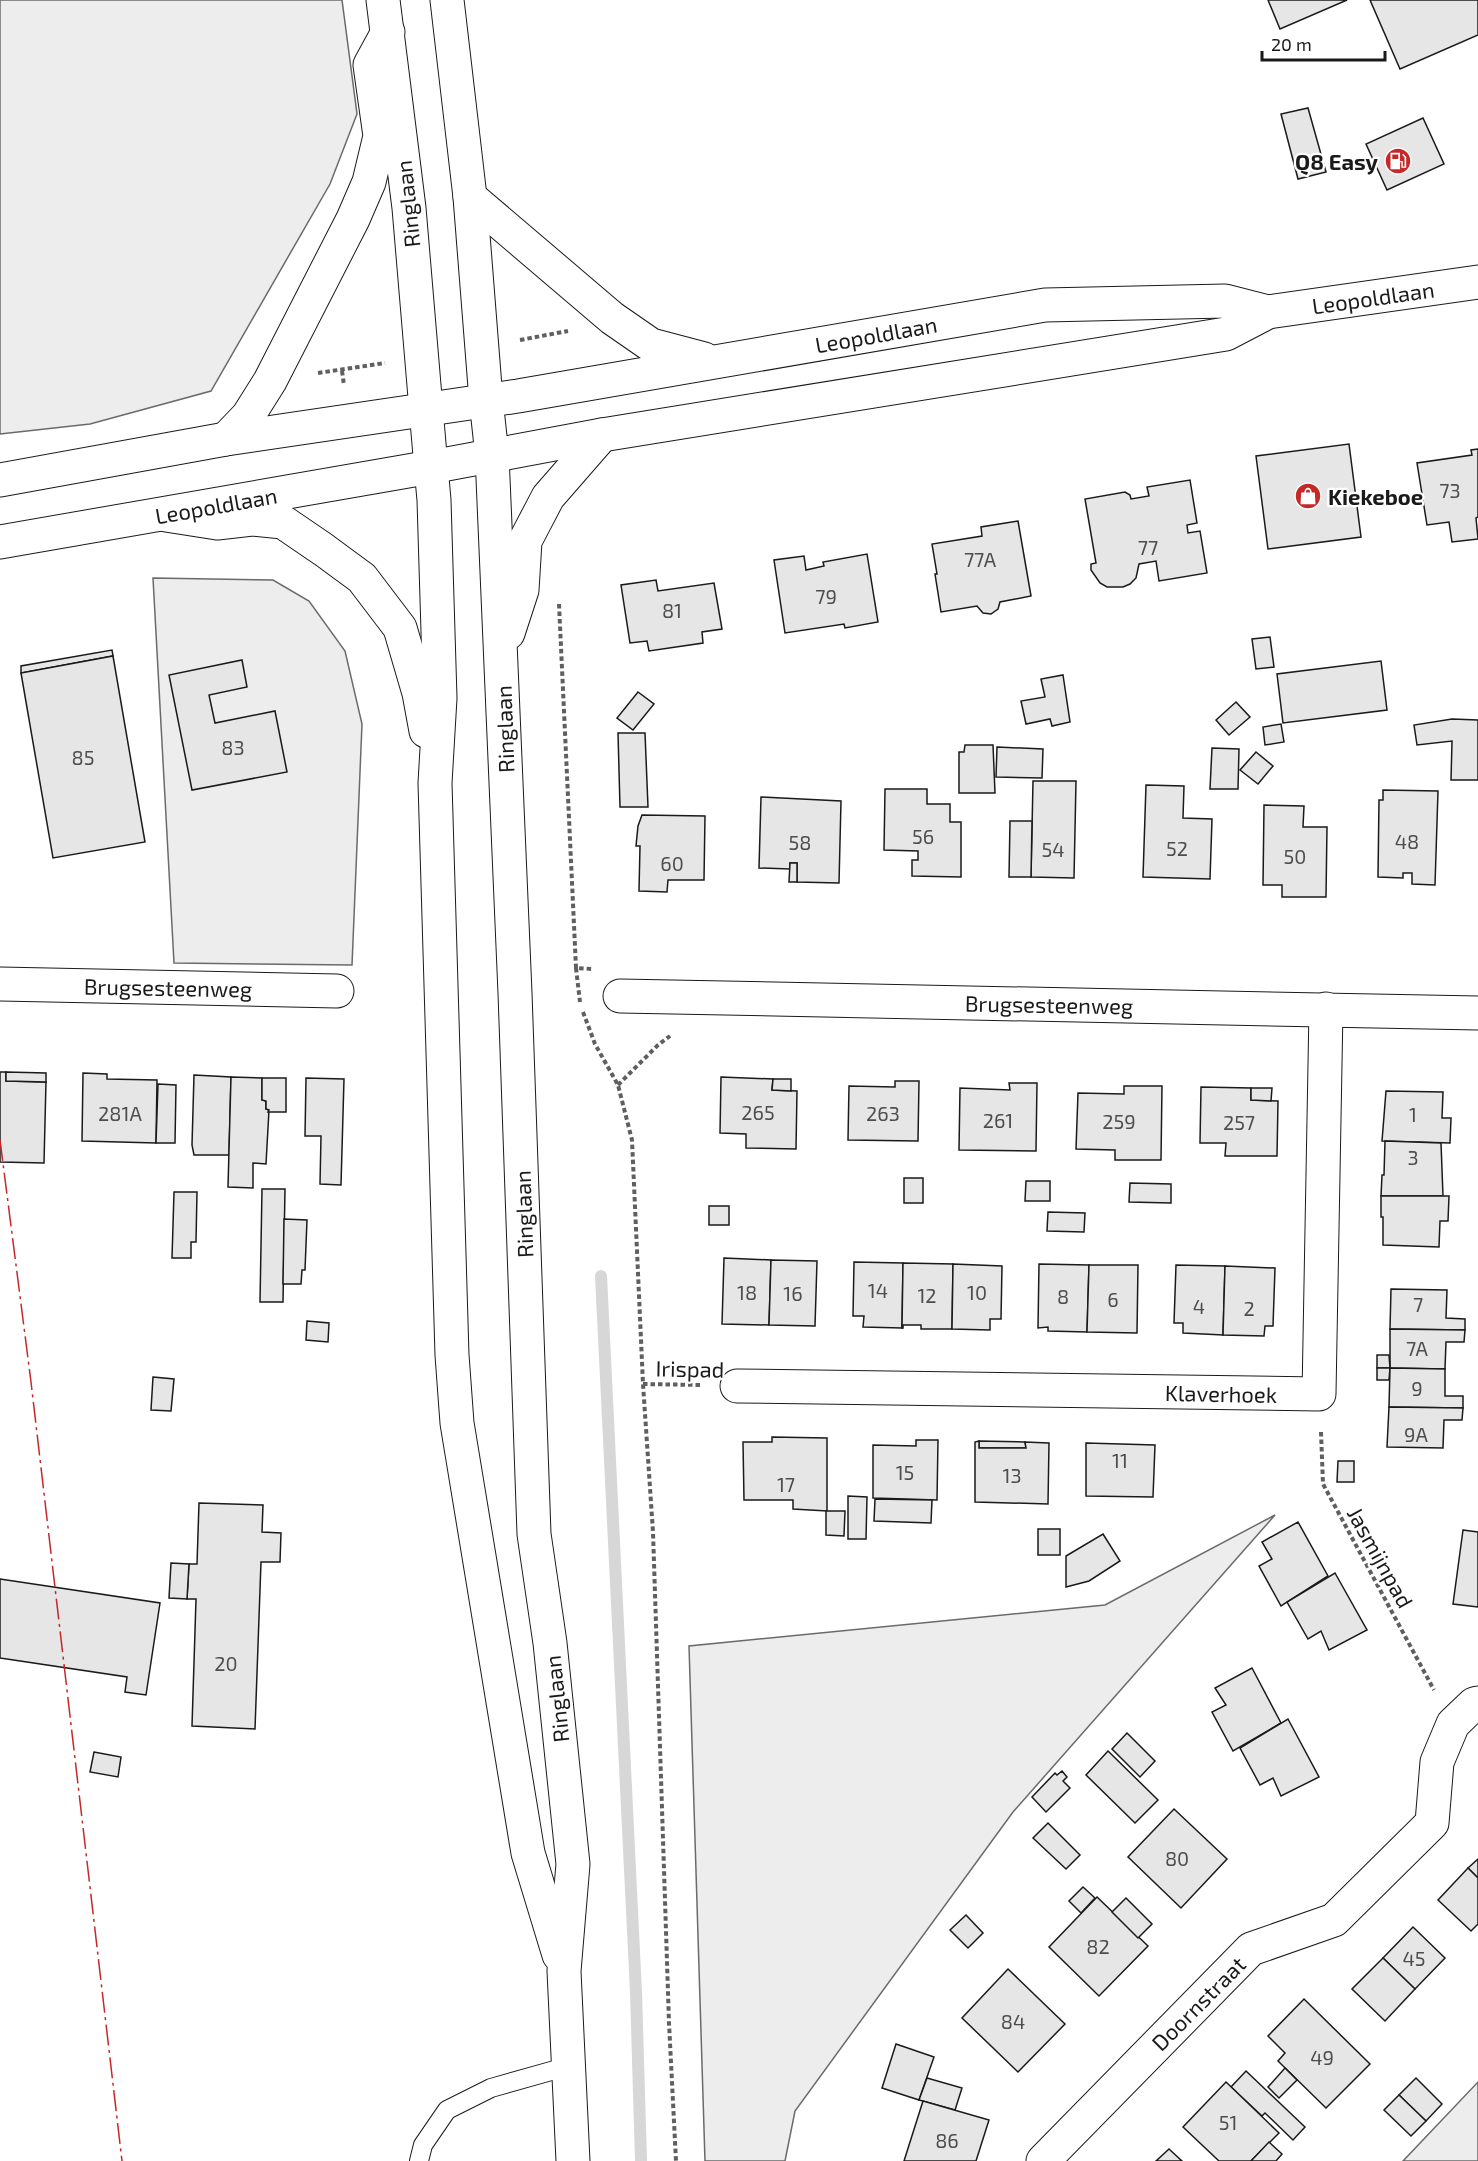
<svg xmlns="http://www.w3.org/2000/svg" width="1478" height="2161" font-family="'Exo 2',sans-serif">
<rect width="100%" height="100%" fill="#fff"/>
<g fill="#ededed" stroke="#6a6a6a" stroke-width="1.5">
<path d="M0 0H342L357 114 330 184 211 391 90 424 0 434Z"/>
<path d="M153 578 273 580 309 601 345 651 362 724 352 965 174 963Z"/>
<path d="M1275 1515 1013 1812 795 2111 785 2161H705L689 1646 1105 1605Z"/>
<path d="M1478 2082V2161H1403Z"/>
</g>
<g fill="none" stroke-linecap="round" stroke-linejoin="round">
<path stroke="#d7d7d7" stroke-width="12" d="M601 1276 636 1992 641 2161"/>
</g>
<g fill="#e6e6e6" stroke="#1a1a1a" stroke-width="1.5">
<path d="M1268 0H1347L1280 29Z"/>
<path d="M1370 0H1478V35L1400 69Z"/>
<path d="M1308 108 1326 172 1298 179 1281 114Z"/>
<path d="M1423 118 1444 164 1387 190 1366 144Z"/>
<path d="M1349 444 1361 537 1268 549 1256 456Z"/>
<path d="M1478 449V517L1476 518 1478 539 1452 542 1449 522 1427 525 1417 463 1472 455 1471 450Z"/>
<path d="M1190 480 1197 523 1187 525 1188 533 1200 531 1207 573 1159 581 1156 561 1139 564 1136 578 1130 584 1123 587H1107L1100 583 1091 570V564L1096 563 1085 499 1125 492 1130 495 1131 499 1149 496 1147 487Z"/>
<path d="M1018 521 1031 596 1000 602 998 609 991 614 983 613 977 606 941 612 935 574H937L932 544 982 536 981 527Z"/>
<path d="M867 554 878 622 845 628 844 624 785 633 774 560 804 556 806 570 824 566 823 562Z"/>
<path d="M656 580 658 591 714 583 722 629 702 632 703 643 649 651 647 641 630 643 621 585Z"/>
<path d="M1270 637 1274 667 1256 669 1252 639Z"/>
<path d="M112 650 113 656 21 673V666Z"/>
<path d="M113 656 145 842 53 858 21 673Z"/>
<path d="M242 660 247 687 209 695 215 723 275 711 287 772 192 790 169 675Z"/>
<path d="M1381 661 1387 710 1283 723 1277 674Z"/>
<path d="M1063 675 1070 722 1052 726 1050 719 1026 724 1021 701 1045 697 1041 679Z"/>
<path d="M638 692 654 704 633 730 617 718Z"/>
<path d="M1236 702 1250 717 1229 735 1216 720Z"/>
<path d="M1452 719 1478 720V780H1451L1452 741 1417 745 1414 725Z"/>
<path d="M1281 724 1284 742 1265 745 1263 727Z"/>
<path d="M618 733H645L648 807H620Z"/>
<path d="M965 745H993L995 793H959V752H964Z"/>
<path d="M997 747 1043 749 1042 778 996 777Z"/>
<path d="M1212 748 1239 749 1238 789H1210Z"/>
<path d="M1256 752 1273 766 1258 784 1240 770Z"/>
<path d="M1033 781H1076L1074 878 1031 877Z"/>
<path d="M1146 785 1184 786 1183 818 1212 819 1210 879 1143 877Z"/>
<path d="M885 789H927V804H950V822H961V877L912 876V860H918V851L884 850Z"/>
<path d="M1383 790 1438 791 1435 885 1412 884V873H1403V878L1378 877 1379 800H1383Z"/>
<path d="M761 797 841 801 839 883 797 882V863H790V869L759 868Z"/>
<path d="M1264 805 1304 806 1303 827H1327L1326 897H1282V885H1263Z"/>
<path d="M642 815 705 816 704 880H668L667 892 639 891 640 846H636L638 826Z"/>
<path d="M1010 821H1032L1031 877H1009Z"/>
<path d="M790 863H797V882H789Z"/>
<path d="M0 1072H6V1081L46 1082 44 1163 0 1162Z"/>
<path d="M6 1072 46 1073V1082L6 1081Z"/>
<path d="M83 1073 107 1074V1079L157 1080 156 1143 82 1141Z"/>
<path d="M194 1075 231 1077 229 1155H194L192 1145Z"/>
<path d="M231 1077 262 1078V1100L266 1101V1109L269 1110 266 1164 253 1163V1188L228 1187Z"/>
<path d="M721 1077 773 1079 772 1090 797 1091 796 1149 746 1148V1134L720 1133Z"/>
<path d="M262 1078H286V1112H268L269 1110 266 1109V1101L262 1100Z"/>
<path d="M306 1078 344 1079 341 1185 320 1184 321 1136H305Z"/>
<path d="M773 1079H791V1091L772 1090Z"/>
<path d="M895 1081H919L918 1141 848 1140 849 1086 895 1087Z"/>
<path d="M1009 1083H1037L1036 1151 959 1150 960 1088 1010 1090Z"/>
<path d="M158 1084 176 1085 175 1143H156Z"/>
<path d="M1124 1086H1162L1161 1160H1115V1150L1076 1149 1078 1093 1124 1094Z"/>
<path d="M1201 1087 1251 1088V1100L1278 1101 1277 1156H1225L1226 1143H1200Z"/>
<path d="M1251 1088H1272L1271 1101 1251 1100Z"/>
<path d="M1386 1091 1443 1092 1442 1118H1451L1450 1143 1382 1141Z"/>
<path d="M1385 1141 1441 1143 1443 1196H1381L1382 1175H1384Z"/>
<rect x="904" y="1178" width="19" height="25"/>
<path d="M1026 1181H1050V1201H1025Z"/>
<path d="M1130 1183 1171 1184V1203L1129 1202Z"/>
<path d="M262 1189H285L283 1302H260Z"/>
<path d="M174 1192H197L196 1242H191V1258H172Z"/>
<path d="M1381 1196H1449L1448 1221H1440L1439 1247 1383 1245V1217H1381Z"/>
<rect x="709" y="1206" width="20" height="19"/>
<path d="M1048 1212 1085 1213 1084 1232 1047 1231Z"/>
<path d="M284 1219 307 1220 305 1270H302L301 1284H283Z"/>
<path d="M724 1258 771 1260 769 1325 722 1324Z"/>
<path d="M771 1260 817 1261 815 1326 769 1325Z"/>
<path d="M854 1262 903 1263 902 1328 863 1327 864 1316H853Z"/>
<path d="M903 1263 953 1264 952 1329H921V1325H903V1328H902Z"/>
<path d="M953 1264 1002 1266 1001 1319H990V1330L952 1329Z"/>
<path d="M1039 1264 1089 1265 1087 1332 1048 1331V1327L1038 1328Z"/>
<path d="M1089 1265H1138L1137 1333 1087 1332Z"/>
<path d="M1176 1265 1225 1266 1223 1335 1183 1333V1323H1174Z"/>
<path d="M1225 1266 1275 1268 1273 1326H1265L1264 1336 1223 1335Z"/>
<path d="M1391 1289 1447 1290 1446 1318 1465 1319V1330L1390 1329Z"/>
<path d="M307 1321 329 1323 328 1342 306 1340Z"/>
<path d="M1390 1329 1465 1330 1464 1342H1446L1445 1369 1390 1368Z"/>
<path d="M1377 1355H1389L1390 1368H1377Z"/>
<path d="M1377 1368H1390L1389 1380H1377Z"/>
<path d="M1390 1368 1445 1369V1396H1463V1408L1389 1407Z"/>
<path d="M153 1377 174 1379 171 1411 151 1410Z"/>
<path d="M1389 1407 1463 1408 1462 1420H1444L1443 1448 1387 1447Z"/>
<path d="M772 1437 827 1438V1511L793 1509V1500H744L743 1442H772Z"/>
<path d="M916 1440H938L937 1500 873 1498V1445L916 1446Z"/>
<path d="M979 1441 1025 1442 1026 1448H979Z"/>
<path d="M979 1441V1448H1026L1025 1442 1049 1443 1048 1504 975 1502V1442Z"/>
<path d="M1086 1443 1155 1445 1153 1497 1086 1496Z"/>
<path d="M1338 1461H1354V1482H1337Z"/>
<path d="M848 1496 867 1497 866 1539H848Z"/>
<path d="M875 1499 932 1500 931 1523 874 1521Z"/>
<path d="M199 1503 263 1505 262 1532 281 1533 280 1562H261L255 1729 192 1726 196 1599H187L189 1564H197Z"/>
<path d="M826 1511H845L844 1536 826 1535Z"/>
<path d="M1298 1522 1328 1576 1281 1606 1259 1566 1272 1559 1262 1542Z"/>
<rect x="1038" y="1529" width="22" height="26"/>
<path d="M1463 1530 1478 1532V1607L1453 1604Z"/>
<path d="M1103 1534 1120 1561 1089 1581 1066 1587V1556Z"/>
<path d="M171 1563 189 1564 187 1599 169 1598Z"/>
<path d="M1335 1573 1367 1630 1329 1650 1321 1631 1308 1639 1287 1602Z"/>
<path d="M0 1579 160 1603 146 1695 125 1692 127 1677 0 1658Z"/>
<path d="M1252 1668 1281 1723 1233 1751 1212 1712 1226 1705 1215 1688Z"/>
<path d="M1288 1719 1319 1777 1281 1796 1273 1778 1260 1785 1240 1748Z"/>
<path d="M1127 1733 1155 1761 1140 1777 1112 1749Z"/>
<path d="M1108 1751 1158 1800 1135 1823 1086 1775Z"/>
<path d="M94 1752 121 1757 118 1777 90 1772Z"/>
<path d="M1062 1771 1067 1777 1063 1781 1070 1788 1046 1812 1032 1797 1055 1773 1057 1775Z"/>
<path d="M1174 1809 1227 1859 1181 1908 1128 1857Z"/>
<path d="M1048 1823 1080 1855 1066 1869 1033 1838Z"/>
<path d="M1478 1859V1878L1468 1868Z"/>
<path d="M1468 1868 1478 1878V1924L1471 1931 1438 1900Z"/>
<path d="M1083 1887 1095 1898 1081 1913 1069 1901Z"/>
<path d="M1097 1897 1148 1946 1099 1996 1049 1947Z"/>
<path d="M1126 1898 1152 1924 1138 1938 1112 1912Z"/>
<path d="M966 1915 983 1933 968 1948 950 1930Z"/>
<path d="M1413 1927 1445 1958 1415 1989 1383 1958Z"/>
<path d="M1383 1958 1415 1989 1385 2021 1352 1989Z"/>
<path d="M1008 1969 1065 2024 1018 2072 962 2018Z"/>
<path d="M1304 1999 1370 2064 1326 2108 1278 2061 1285 2053 1268 2036Z"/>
<path d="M896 2044 934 2057 919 2100 882 2088Z"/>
<path d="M1285 2068 1297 2080 1279 2098 1268 2087Z"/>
<path d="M1246 2071 1305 2127 1293 2140 1265 2113 1262 2116 1231 2087Z"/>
<path d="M927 2078 962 2088 955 2110 919 2100Z"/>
<path d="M1416 2078 1442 2104 1426 2121 1399 2095Z"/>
<path d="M1226 2082 1279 2133 1251 2161H1219L1183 2127Z"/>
<path d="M1399 2095 1426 2121 1411 2136 1384 2110Z"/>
<path d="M923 2101 989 2120 976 2161H904Z"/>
<path d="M1269 2142 1282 2154 1276 2161H1251Z"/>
<path d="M1169 2149 1182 2161H1156Z"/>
</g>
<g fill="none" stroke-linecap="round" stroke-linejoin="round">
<defs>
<path id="lane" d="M419 2161 423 2145 447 2110 491 2088 569 2066"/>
<g id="street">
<path d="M0 984 337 991"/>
<path d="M620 996 1478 1013"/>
<path d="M737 1386 1319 1394 1326 1009"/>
<path d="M1043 2161 1251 1949 1334 1920 1432 1823 1437 1762 1453 1724 1474 1704 1478 1703"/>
</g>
<g id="secondary">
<path d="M492 455 515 993 534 1534 550 1643 573 1864 564 1971 573 2161"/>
<path d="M431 467 434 500 440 698 435 783 452 1355 457 1423 528 1853 559 1955"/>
<path d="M166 515 217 523 252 519 283 522 324 550 362 578 400 628 419 693 426 731"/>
<path d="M508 633 522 590 525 541 548 497 602 435"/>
</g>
<g id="primary">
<path d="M470 197 612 318 651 345 704 359"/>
<path d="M486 400 492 455"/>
<path d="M426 409 431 467"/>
<path d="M226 439 248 416 270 381 353 219 369 182 380 136 370 65 388 32"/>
<path d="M0 480 226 439 518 396 1045 305 1225 301 1268 312"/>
<path d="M0 542 431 467 602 435 1226 334 1268 312 1478 282"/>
</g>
<g id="highway">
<path d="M383 0 409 208 426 409"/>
<path d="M447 0 470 197 486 400"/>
</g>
</defs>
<use href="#lane" stroke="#1a1a1a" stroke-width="20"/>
<use href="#street" stroke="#1a1a1a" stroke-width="35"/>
<use href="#secondary" stroke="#1a1a1a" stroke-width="35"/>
<use href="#primary" stroke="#1a1a1a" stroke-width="35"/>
<use href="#highway" stroke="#1a1a1a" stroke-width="35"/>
<g stroke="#5f5f5f" stroke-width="4" stroke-dasharray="4.5 3" stroke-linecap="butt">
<path d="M520 340 568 331"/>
<path d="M342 371 344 385"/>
<path d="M318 373 385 363"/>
<path d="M559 604 576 968 593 969"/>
<path d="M576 968 580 1002"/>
<path d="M583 1012 595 1044 618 1085 632 1140 643 1384 653 1532 669 2023 676 2161"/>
<path d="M618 1085 658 1045 670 1036"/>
<path d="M643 1384 700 1385"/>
<path d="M1321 1432 1323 1484 1434 1690"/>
</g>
<use href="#lane" stroke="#fff" stroke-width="18"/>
<use href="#street" stroke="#fff" stroke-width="33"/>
<use href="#secondary" stroke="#fff" stroke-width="33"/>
<use href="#primary" stroke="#fff" stroke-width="33"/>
<use href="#highway" stroke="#fff" stroke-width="33"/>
<path stroke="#c62828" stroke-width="1.5" stroke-dasharray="21 4.5 3 4.5" stroke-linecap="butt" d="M0 1140 31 1382 122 2161"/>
</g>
<defs>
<symbol id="fuel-disc" viewBox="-11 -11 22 22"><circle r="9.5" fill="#c62828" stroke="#fff"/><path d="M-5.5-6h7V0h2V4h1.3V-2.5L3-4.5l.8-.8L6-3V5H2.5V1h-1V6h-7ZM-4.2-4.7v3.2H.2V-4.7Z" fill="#fff"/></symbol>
<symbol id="shop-disc" viewBox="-11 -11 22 22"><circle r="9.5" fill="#c62828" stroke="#fff"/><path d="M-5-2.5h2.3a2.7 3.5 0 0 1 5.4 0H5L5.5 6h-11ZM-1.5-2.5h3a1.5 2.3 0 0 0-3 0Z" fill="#fff"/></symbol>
</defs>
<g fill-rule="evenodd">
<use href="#fuel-disc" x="1383" y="146" width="30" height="30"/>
<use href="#shop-disc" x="1293" y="481" width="30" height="30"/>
</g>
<g text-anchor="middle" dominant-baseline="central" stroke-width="4.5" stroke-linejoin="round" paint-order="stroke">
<g font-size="20" fill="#4d4d4d">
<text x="1450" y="490">73</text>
<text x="1148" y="547">77</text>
<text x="980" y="559">77A</text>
<text x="826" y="596">79</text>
<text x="672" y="610">81</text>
<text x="233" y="747">83</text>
<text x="83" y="757">85</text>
<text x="923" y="836">56</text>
<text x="1407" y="841">48</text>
<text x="800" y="842">58</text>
<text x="1177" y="848">52</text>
<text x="1053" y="849">54</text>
<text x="1295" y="856">50</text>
<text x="672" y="863">60</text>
<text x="758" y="1112">265</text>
<text x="120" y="1113">281A</text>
<text x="883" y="1113">263</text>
<text x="1413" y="1114">1</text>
<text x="998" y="1120">261</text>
<text x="1119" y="1121">259</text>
<text x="1239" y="1122">257</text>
<text x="1413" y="1157">3</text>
<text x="878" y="1290">14</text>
<text x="747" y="1292">18</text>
<text x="977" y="1292">10</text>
<text x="793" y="1293">16</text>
<text x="927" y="1295">12</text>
<text x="1063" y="1296">8</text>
<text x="1113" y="1299">6</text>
<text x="1418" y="1304">7</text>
<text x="1199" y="1306">4</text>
<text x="1249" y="1308">2</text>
<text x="1417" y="1348">7A</text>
<text x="1417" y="1388">9</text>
<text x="1416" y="1434">9A</text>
<text x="1120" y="1460">11</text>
<text x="905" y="1472">15</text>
<text x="1012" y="1475">13</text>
<text x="786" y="1484">17</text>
<text x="226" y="1663">20</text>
<text x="1177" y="1858">80</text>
<text x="1098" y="1946">82</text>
<text x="1414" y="1958">45</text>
<text x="1013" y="2021">84</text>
<text x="1322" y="2057">49</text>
<text x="1228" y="2122">51</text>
<text x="947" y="2140">86</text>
</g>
<g font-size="22" font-weight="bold" fill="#1a1a1a" stroke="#fff" text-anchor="end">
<text x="1378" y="161">Q8 Easy</text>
<text x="1328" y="496" text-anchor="start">Kiekeboe</text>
</g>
<g font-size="22" fill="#1a1a1a" stroke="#fff">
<text transform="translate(407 204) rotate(-96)">Ringlaan</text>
<text transform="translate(1373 297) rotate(-8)">Leopoldlaan</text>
<text transform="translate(876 334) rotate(-10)">Leopoldlaan</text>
<text transform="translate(216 505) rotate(-10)">Leopoldlaan</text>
<text transform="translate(504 729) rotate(-92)">Ringlaan</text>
<text transform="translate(168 987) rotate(1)">Brugsesteenweg</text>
<text transform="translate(1049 1004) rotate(1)">Brugsesteenweg</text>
<text transform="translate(523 1214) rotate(-92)">Ringlaan</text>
<text transform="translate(690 1368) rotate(1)">Irispad</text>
<text transform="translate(1221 1393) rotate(1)">Klaverhoek</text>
<text transform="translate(1381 1557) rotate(61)">Jasmijnpad</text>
<text transform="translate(556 1699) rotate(-96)">Ringlaan</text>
<text transform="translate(1198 2003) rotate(-45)">Doornstraat</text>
</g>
</g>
<path d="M1262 51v9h123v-9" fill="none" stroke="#1a1a1a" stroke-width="3"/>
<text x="1271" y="51" font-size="18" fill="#1a1a1a" stroke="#ffffff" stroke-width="4.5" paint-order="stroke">20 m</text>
</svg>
